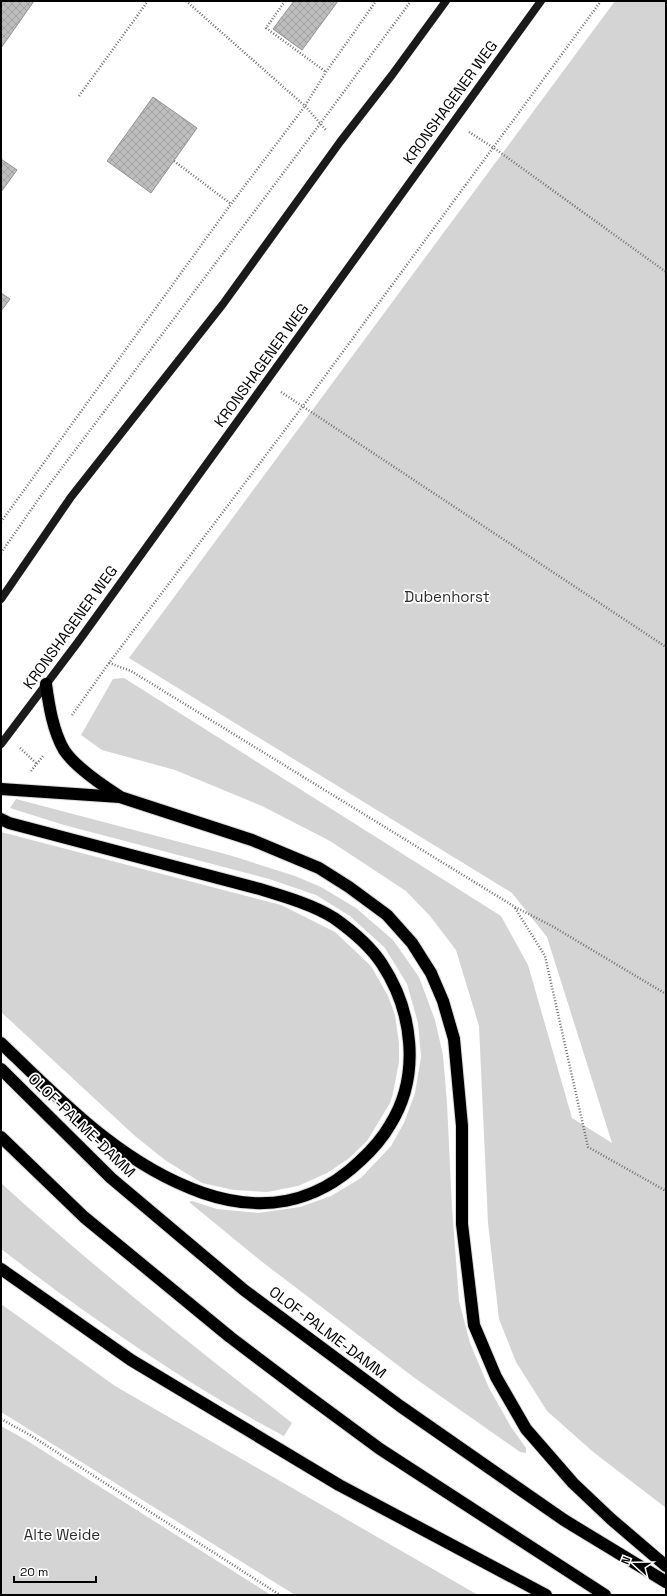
<svg xmlns="http://www.w3.org/2000/svg" width="667" height="1596" font-family="'Space Grotesk',sans-serif">
<defs>
<pattern id="building-cross-hatch" width="8" height="8" patternUnits="userSpaceOnUse"><rect width="8" height="8" fill="#bdbdbd"/><path d="M0 0l8 8M0 8l8-8" fill="none" stroke="#a1a1a1"/></pattern>
</defs>
<rect width="100%" height="100%" fill="#fff"/>
<g fill="#d4d4d4">
<path d="M615 1H666V1508L592 1451 547 1411 516 1362 499 1319 488 1223 479 1026 456 950 430 916 406 891 330 841 262 806 175 770 102 750 81 735 113 679 124 678 501 916 528 965 572 1118 612 1143 547 937 512 893 129 658Z"/>
<path d="M16 799 229 855 295 876 321 887 356 908 393 940 419 977 435 1020 443 1055 447 1103 452 1207 459 1301 470 1343 489 1388 511 1427 526 1448V1453L520 1452 416 1379 261 1261 189 1202 192 1201 217 1209 258 1213 300 1207 331 1196 361 1178 391 1146 404 1123 415 1093 421 1057 418 1023 407 984 385 948 350 916 316 895 269 879 64 825 10 808Z"/>
<path d="M1 832 281 905 335 932 371 966 388 996 395 1015 399 1043V1062L393 1093 390 1103 367 1141 348 1159 327 1173 298 1186 267 1192 234 1190 202 1183 165 1160 135 1136 1 1012Z"/>
<path d="M1 1183C94 1268 193 1346 292 1423L284 1436C184 1383 91 1318 1 1249Z"/>
<path d="M1 1304 115 1386 478 1595H295L1 1412Z"/>
<path d="M1 1426 26 1440 271 1595H1Z"/>
</g>
<g fill="url(#building-cross-hatch)" stroke="#919191">
<path d="M1 1H34L1 48Z"/>
<path d="M294 1H338L302 50 273 29Z"/>
<path d="M153 97 197 128 151 193 107 161Z"/>
<path d="M1 159 17 170 1 192Z"/>
<path d="M1 293 10 299 1 311Z"/>
</g>
<g fill="none" stroke-linecap="round" stroke-linejoin="round">
<defs>
<g id="highway">
<path d="M46 684C49 706 53 731 64 750 75 767 102 785 119 796"/>
<path d="M1 789 120 797 252 840 319 868 349 887 387 915 412 943 431 973 443 1001 454 1039 462 1126V1224L474 1325 496 1377 526 1429 573 1483 611 1519 666 1566"/>
<path d="M1 819 9 823 260 889C283 896 314 905 334 918 351 930 371 947 382 964 413 1011 421 1076 390 1125 382 1139 371 1151 360 1161 315 1204 261 1213 203 1193 122 1165 61 1101 1 1043"/>
<path d="M1 1069 111 1178 244 1290 400 1406 564 1520 666 1582"/>
<path d="M1 1137 84 1217 230 1337 304 1393 380 1449 605 1595"/>
<path d="M1 1269 131 1360 339 1485 546 1595"/>
</g>
</defs>
<use href="#highway" stroke="#dbdbdb" stroke-width="14"/>
<g stroke="#6f6f6f" stroke-width="2.5" stroke-dasharray="1 2" stroke-linecap="butt">
<path d="M186 1 305 106 326 130"/>
<path d="M285 1 266 28 326 72"/>
<path d="M79 96 148 1"/>
<path d="M469 132 494 148 666 272"/>
<path d="M174 161 231 204"/>
<path d="M281 392 666 647"/>
<path d="M1 522 231 204 305 106 326 72 376 1"/>
<path d="M1 553 40 497 320 124 411 1"/>
<path d="M109 663 131 671 515 907 552 926 666 994"/>
<path d="M72 715 109 663 303 406 601 1"/>
<path d="M20 748 37 764"/>
<path d="M31 771 44 755"/>
<path d="M515 908 545 956 588 1147 666 1191"/>
<path d="M1 1419 30 1435 280 1595"/>
</g>
<g stroke="#1a1a1a" stroke-width="8">
<path d="M1 599 71 497 223 304 340 142 392 75 446 1"/>
<path d="M1 744 78 642 541 1"/>
</g>
<use href="#highway" stroke="#000" stroke-width="12"/>
</g>
<g text-anchor="middle" dominant-baseline="central" stroke-width="3.5" stroke-linejoin="round" paint-order="stroke">
<g font-size="15" fill="#000" stroke="#fff">
<text transform="translate(450 102) rotate(-54)">KRONSHAGENER WEG</text>
<text transform="translate(261 365) rotate(-54)">KRONSHAGENER WEG</text>
<text transform="translate(70 627) rotate(-54)">KRONSHAGENER WEG</text>
<text transform="translate(82 1125) rotate(44)">OLOF-PALME-DAMM</text>
<text transform="translate(328 1332) rotate(37)">OLOF-PALME-DAMM</text>
</g>
<g font-size="15" fill="#2b2b2b" stroke="#fff">
<text x="447" y="596">Dubenhorst</text>
<text x="62" y="1534">Alte Weide</text>
</g>
</g>
<rect width="667" height="1596" fill="none" stroke="#000000" stroke-width="4"/>
<g transform="translate(635 1564) rotate(291)" stroke="#ffffff" stroke-width="3" paint-order="stroke">
<path d="M0-3L7 15L0 10L-7 15Z" fill="#000000"/>
<text y="-6" font-size="11" font-weight="bold" text-anchor="middle" fill="#000000">N</text>
</g>
<path d="M14 1576v6h82v-6" fill="none" stroke="#000000" stroke-width="2"/>
<text x="20" y="1576" font-size="12" fill="#000000" stroke="#ffffff" stroke-width="3" paint-order="stroke">20 m</text>
</svg>
